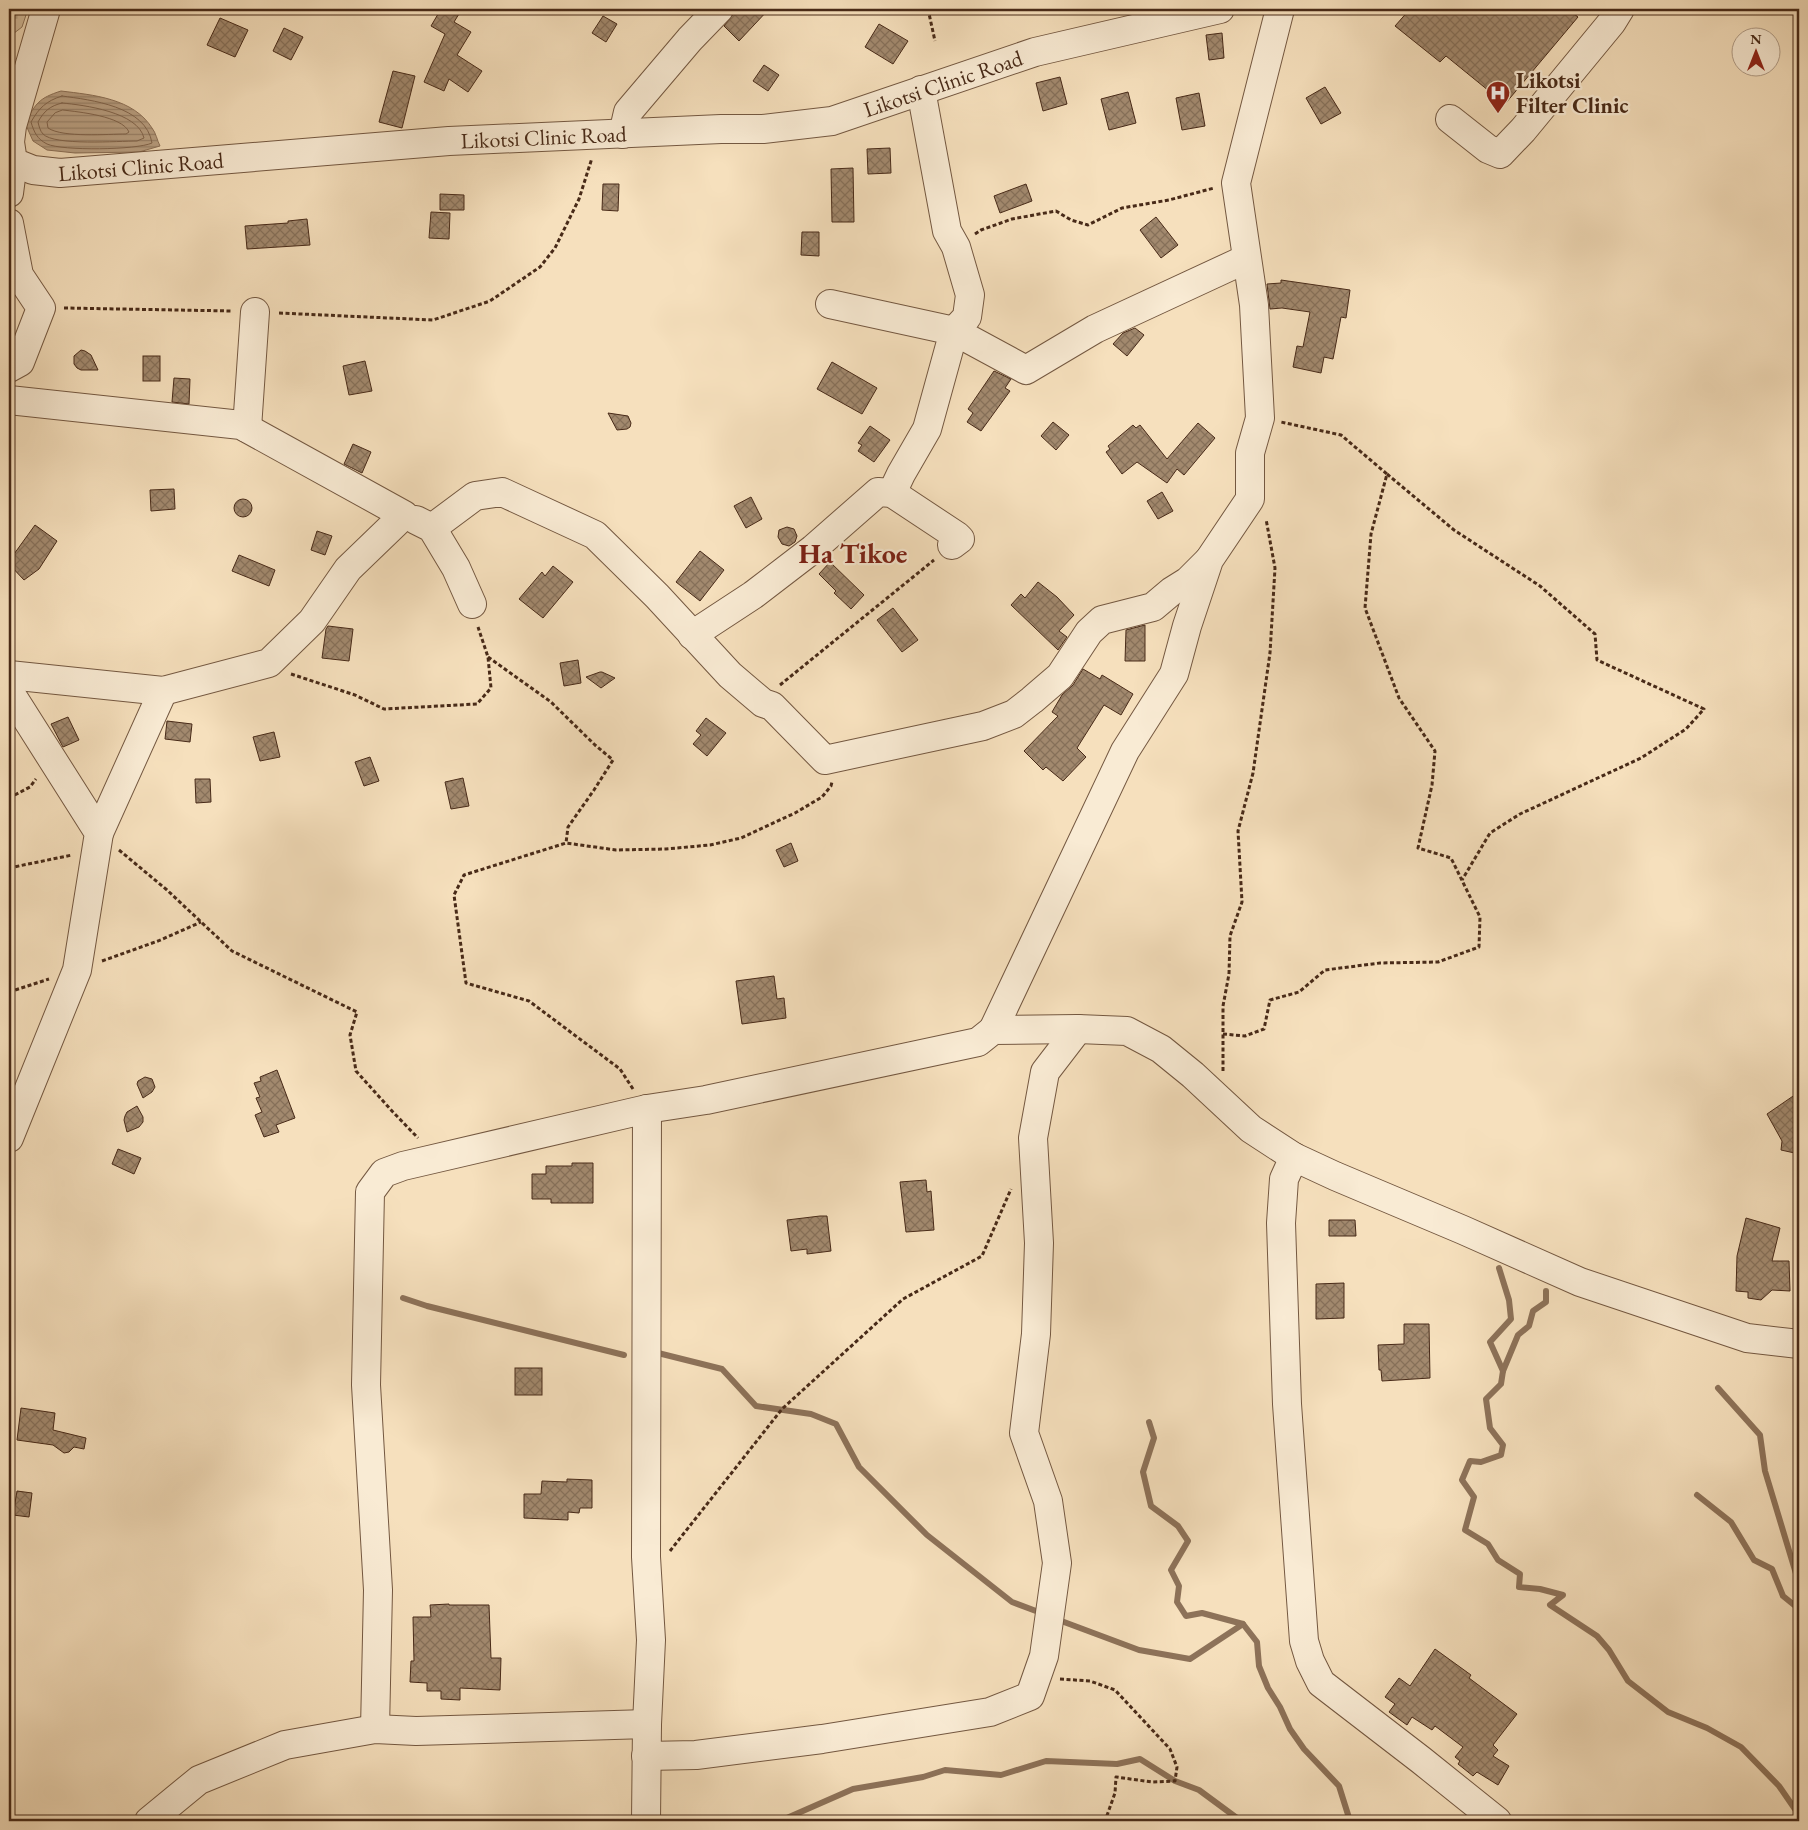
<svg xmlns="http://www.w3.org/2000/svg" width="1808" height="1830" font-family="'EB Garamond',serif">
<defs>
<pattern id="cemetery-stones" width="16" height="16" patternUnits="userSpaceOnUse" patternTransform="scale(1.25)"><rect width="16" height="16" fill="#d8c1a1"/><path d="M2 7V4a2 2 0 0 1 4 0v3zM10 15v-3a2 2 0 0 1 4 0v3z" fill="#bba68a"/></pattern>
<pattern id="water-rules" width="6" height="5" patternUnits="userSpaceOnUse" patternTransform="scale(1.25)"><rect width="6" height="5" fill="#bba285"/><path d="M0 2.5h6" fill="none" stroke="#9a846c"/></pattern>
<pattern id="building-cross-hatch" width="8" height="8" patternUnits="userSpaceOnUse" patternTransform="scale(1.25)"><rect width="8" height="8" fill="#a2896e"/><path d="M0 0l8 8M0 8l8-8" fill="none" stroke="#867059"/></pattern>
</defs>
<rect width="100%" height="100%" fill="#f6e0bd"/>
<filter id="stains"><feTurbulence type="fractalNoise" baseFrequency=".004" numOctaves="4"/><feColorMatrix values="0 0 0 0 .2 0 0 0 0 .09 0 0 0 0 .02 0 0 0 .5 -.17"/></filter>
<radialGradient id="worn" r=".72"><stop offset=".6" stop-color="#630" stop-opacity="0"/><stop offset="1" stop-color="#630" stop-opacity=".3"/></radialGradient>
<path fill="url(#cemetery-stones)" stroke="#90765c" d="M9 9H28L22 27 9 37Z"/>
<path fill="url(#water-rules)" stroke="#8d7259" d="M61 91C93 95 133 98 152 128 156 133 157 140 160 146L139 152 75 153 47 150 33 141 25 123C36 103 39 98 61 91Z"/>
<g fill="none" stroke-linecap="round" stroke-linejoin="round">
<g stroke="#82664e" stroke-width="1">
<path d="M62 96C91 100 146 106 152 143 137 150 62 151 47 144 37 139 34 132 31 122 39 108 46 101 62 96Z"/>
<path d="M62 103C84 105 138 112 144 138L137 141C119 141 54 146 43 134 40 131 39 126 38 122 44 111 50 106 62 103Z"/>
<path d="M63 110C79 112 122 116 129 132L126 134C108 134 63 138 48 128L47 122 55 113Z"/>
</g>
<g stroke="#8d7259" stroke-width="6">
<path d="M1499 1268 1509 1300 1511 1319 1490 1342 1503 1371 1501 1384 1486 1399 1490 1428 1503 1445 1501 1455 1481 1462 1470 1461 1462 1480 1474 1497 1465 1530 1488 1544 1498 1560 1520 1574 1519 1587 1540 1589 1563 1595 1550 1605 1597 1636 1609 1650 1628 1681 1668 1712 1707 1728 1741 1747 1779 1786 1799 1815"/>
<path d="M403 1298 427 1306 624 1355"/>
<path d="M658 1353 722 1369 756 1406 811 1414 836 1424 859 1467 927 1535 1012 1602 1044 1614"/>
<path d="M1503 1371 1518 1335 1529 1326 1533 1311 1546 1302V1291"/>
<path d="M1718 1388 1760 1435 1765 1471 1797 1577H1799"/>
<path d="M1149 1422 1154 1438 1143 1472 1151 1506 1178 1526 1188 1541 1171 1570 1179 1586 1177 1602 1186 1616 1202 1613 1243 1624 1257 1642 1259 1666 1268 1688 1280 1707 1290 1729 1304 1749 1339 1786 1350 1821"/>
<path d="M1697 1495 1731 1522 1754 1560 1772 1569 1783 1596 1799 1609"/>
<path d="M1056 1619 1139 1650 1190 1659 1243 1624"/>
<path d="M626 1821 628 1820"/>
<path d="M780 1821 853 1789 923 1777 945 1770 1001 1775 1046 1761 1117 1764 1140 1759 1175 1781 1199 1790 1241 1821"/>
</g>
</g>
<g fill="url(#building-cross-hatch)" stroke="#482a18">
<path d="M441 9H462L454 22 471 32 457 55 482 71 468 92 449 79 444 91 424 82 445 34 431 26Z"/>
<path d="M737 9H769L739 41 724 26Z"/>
<path d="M1410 9H1568L1578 17 1505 104 1446 56 1440 62 1395 26Z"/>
<path d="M603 16 617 24 606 42 592 33Z"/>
<path d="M220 18 248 30 235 57 207 45Z"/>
<path d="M879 24 908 41 893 64 865 47Z"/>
<path d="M284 28 303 37 291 60 273 51Z"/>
<path d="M1222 33 1224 58 1209 60 1206 35Z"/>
<path d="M764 65 779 75 768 91 753 81Z"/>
<path d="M393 71 415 76 402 128 379 122Z"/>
<path d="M1060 77 1067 104 1043 111 1036 83Z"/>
<path d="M1325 87 1341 113 1321 124 1306 98Z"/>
<path d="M1128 92 1136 123 1109 130 1101 99Z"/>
<path d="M1199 93 1205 126 1182 130 1176 98Z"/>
<path d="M890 148 891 173 868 174 867 149Z"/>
<path d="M853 168 854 222H832L831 169Z"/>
<path d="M603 184H619L618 211 602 210Z"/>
<path d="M1026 184 1032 201 1000 213 994 196Z"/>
<path d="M440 194 464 195V210H440Z"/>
<path d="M431 212 450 213 449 239 429 238Z"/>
<path d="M1156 217 1178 245 1161 258 1140 230Z"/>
<path d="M307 219 310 245 247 249 245 226 288 223V221Z"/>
<path d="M802 232H819V256L801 255Z"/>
<path d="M1281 280 1350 290 1346 318 1341 317 1333 359 1324 357 1321 373 1293 367 1297 346 1303 347 1310 312 1282 308 1270 309 1267 284 1281 283Z"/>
<path d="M1135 328 1144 335 1127 356 1113 344 1123 333Z"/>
<path d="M81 350 85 351 91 355 98 370H81L77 368 74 364V356Z"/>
<rect x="143" y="356" width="17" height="25"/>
<path d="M365 361 372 391 349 395 343 366Z"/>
<path d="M832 362 877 388 862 414 817 389Z"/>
<path d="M994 371 1011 379 1005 388 1010 391 981 431 967 422 973 413 968 409Z"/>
<path d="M174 378 190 379 189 404 172 402Z"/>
<path d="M608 413 628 416 631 423 630 427 627 429 617 430Z"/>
<path d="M1053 422 1069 435 1056 450 1041 436Z"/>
<path d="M1198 423 1215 438 1184 475 1177 469 1167 483 1137 462 1122 474 1106 452 1110 449 1108 446 1133 425 1136 428 1140 425 1167 459Z"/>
<path d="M870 426 890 440 874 462 858 451 862 445 858 443Z"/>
<path d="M353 444 371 452 362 473 344 464Z"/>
<path d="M174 489 175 509 151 511 150 490Z"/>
<path d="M1162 492 1173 511 1158 519 1147 501Z"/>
<path d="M751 497 762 519 746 528 734 506Z"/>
<circle cx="243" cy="508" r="9"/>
<path d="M35 525 57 541 39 569 24 580 9 564V561Z"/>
<path d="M787 527 794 529 797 536 795 542 789 546 782 544 778 537 779 530Z"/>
<path d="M317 531 332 536 325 555 311 550Z"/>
<path d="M700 551 724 570 700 601 676 582Z"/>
<path d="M239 555 275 570 269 586 232 571Z"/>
<path d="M830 562 864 595 851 609 834 593 836 591 819 574Z"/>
<path d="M553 566 573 582 543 618 519 599 542 572 545 576Z"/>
<path d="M1038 582 1057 597 1074 615 1059 631 1067 637 1058 650 1011 605 1021 594 1025 598Z"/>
<path d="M893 608 918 640 902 652 877 620Z"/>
<path d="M1145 625V661H1125L1126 630Z"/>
<path d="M328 626 353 629 349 661 322 658 326 629Z"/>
<path d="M578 660 581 683 564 686 560 663Z"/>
<path d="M1083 669 1100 679 1102 675 1133 694 1121 715 1104 705 1077 748 1086 757 1063 781 1046 767 1043 770 1024 751 1058 716 1052 712 1062 695 1073 685Z"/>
<path d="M600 672H602L615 678 601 688 586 677Z"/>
<path d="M68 717 79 740 63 747 51 724Z"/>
<path d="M706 718 726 733 707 756 693 744 701 735 696 731Z"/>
<path d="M167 721 192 724 190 742 165 739Z"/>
<path d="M274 732 280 757 260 761 253 737Z"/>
<path d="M370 757 379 781 364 786 355 762Z"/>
<path d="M463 778 469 806 451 809 445 782Z"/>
<path d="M195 779H210L211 802 196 803Z"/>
<path d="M791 843 798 861 784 867 776 850Z"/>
<path d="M774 976 777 999 784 998 786 1018 742 1024 736 981Z"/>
<path d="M277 1070 295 1118 276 1125 279 1132 264 1137 255 1115 262 1112 256 1098 260 1097 254 1083 261 1081 260 1077Z"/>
<path d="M145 1077 152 1079 155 1087 152 1092 143 1098 137 1084 138 1081Z"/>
<path d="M1799 1092V1154L1781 1150 1782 1141 1767 1114Z"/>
<path d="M137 1106 143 1117V1122L139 1127 127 1132 124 1120 125 1116 127 1112Z"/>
<path d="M118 1149 141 1158 134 1174 112 1164Z"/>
<path d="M572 1163H593V1203H551V1199H532V1174H546V1166H572Z"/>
<path d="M926 1180 927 1192 931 1191 934 1230 906 1232 900 1182Z"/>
<path d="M820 1216H827L831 1251 807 1254V1249L791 1251 787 1220Z"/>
<path d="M1746 1218 1780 1228 1772 1261H1789L1790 1291 1772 1290 1761 1300 1748 1298V1292L1736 1291 1737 1256Z"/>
<path d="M1329 1220H1355L1356 1236H1329Z"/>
<path d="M1344 1283V1318L1316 1319V1284Z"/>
<path d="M1404 1324H1429L1430 1378 1382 1381 1381 1370H1379L1378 1345 1404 1344Z"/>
<rect x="515" y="1368" width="27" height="27"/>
<path d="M21 1408 55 1413 53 1430 86 1438 84 1449 74 1447 69 1452 64 1453 53 1445 17 1440Z"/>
<path d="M567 1479 592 1480V1508H580L579 1513 568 1512V1520L524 1518V1494H541L542 1481 567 1482Z"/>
<path d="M17 1491 32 1493 29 1517 13 1515Z"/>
<path d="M449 1604V1605H489L491 1658H501L500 1690 460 1688V1700L441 1699V1691H427V1683L410 1682 411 1661H414L413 1617H431L430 1605Z"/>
<path d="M1435 1649 1471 1675 1469 1678 1517 1714 1493 1745 1498 1750 1493 1756 1509 1766 1498 1785 1477 1772 1473 1776 1458 1764 1460 1761 1455 1757 1463 1747 1435 1726 1432 1730 1412 1717 1407 1725 1389 1712 1395 1704 1385 1697 1399 1678 1410 1686Z"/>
</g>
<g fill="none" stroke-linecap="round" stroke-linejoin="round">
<defs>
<g id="minor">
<path id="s1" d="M46 9 12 126 10 142 13 162 33 170 60 173 449 141 721 129H763L832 121 1035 52 1220 9"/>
<path d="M1450 119 1488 149 1500 154 1523 130 1612 22 1620 9"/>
<path d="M623 134 628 112 690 39 719 9"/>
<path d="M9 193 13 162"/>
<path d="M9 223 19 275 41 308 20 362 9 368"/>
<path d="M830 304 954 331 1026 370 1095 329 1246 259"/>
<path d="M9 400 241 425 404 515 348 569 312 621 269 663 163 691 9 675"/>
<path d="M247 428 255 312"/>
<path d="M892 493 901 474 927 429 954 331 967 317 970 295 956 247 947 231 921 90"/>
<path d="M416 520 432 528 456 568 472 604"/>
<path d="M432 528 475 496 502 492 595 535 657 596 730 675 763 703 772 706 825 760 983 726 1014 714 1032 700 1060 676 1089 632 1102 620 1153 607 1172 591 1188 581 1208 561"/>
<path d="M692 635 753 595 813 549 878 492 892 493 957 536 960 539 952 545"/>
<path d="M9 691 99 833 77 970 9 1138"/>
<path d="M99 833 163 691"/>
<path d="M993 1030 1125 751 1174 674 1187 626 1209 560 1250 499V453L1260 418 1254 305 1236 183 1280 9"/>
<path d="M1294 1157 1284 1179 1281 1223 1287 1404 1304 1641 1310 1661 1321 1683 1421 1760 1497 1821"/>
<path d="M375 1729 378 1590 366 1385 370 1192 384 1173 403 1166 647 1109 706 1100 978 1042 993 1030 1078 1029 1127 1031 1161 1049 1193 1075 1251 1129 1294 1157 1335 1176 1463 1230 1580 1282 1747 1338 1799 1344"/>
<path d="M646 1756 696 1755 822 1739 990 1712 1030 1696 1044 1656 1057 1563 1048 1501 1024 1433 1036 1334 1039 1243 1033 1138 1045 1072 1078 1029"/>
<path d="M149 1821 199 1780 285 1745 375 1729 416 1731 647 1724"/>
<path d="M646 1821 647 1724 651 1640 646 1557 647 1109"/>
</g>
</defs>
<use href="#minor" stroke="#745841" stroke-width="30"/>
<g stroke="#482a18" stroke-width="3" stroke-dasharray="4 2.5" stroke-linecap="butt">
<path d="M928 9 935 41"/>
<path d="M975 234 981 230 1012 219 1056 211 1071 220 1088 225 1122 208 1169 200 1214 188"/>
<path d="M64 308 233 311"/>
<path d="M279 313 433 320 490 301 540 267 555 248 579 199 592 158"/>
<path d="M1387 474 1454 530 1540 586 1595 634 1597 660 1704 709 1686 729 1641 758 1520 814 1490 833 1462 880"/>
<path d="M488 657 551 702 595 745 613 760 594 790 568 827 566 843"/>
<path d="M291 674 355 695 384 709 477 704 491 688 488 657 478 627"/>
<path d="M780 685 934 560"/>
<path d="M9 798 30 787 36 779"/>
<path d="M119 850 167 890 232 951 357 1012 350 1035 356 1071 392 1111 418 1138"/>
<path d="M9 868 72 855"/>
<path d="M102 961 158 941 201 922"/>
<path d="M9 992 49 979"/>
<path d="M1223 1034 1245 1036 1264 1029 1270 1000 1299 992 1325 970 1380 963 1438 962 1479 947 1480 917 1451 858 1418 848 1432 785 1435 751 1399 698 1365 608 1371 534 1387 474 1341 435 1281 422"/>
<path d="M1223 1071V1006L1229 974 1230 936 1242 902 1238 831 1253 773 1270 653 1275 568 1266 519"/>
<path d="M633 1089 620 1069 529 1001 466 983 454 895 464 875 566 843 616 850 666 849 710 845 741 838 795 813 822 797 831 786 832 782"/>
<path d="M670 1551 782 1409 903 1299 982 1256 1011 1189"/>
<path d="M1060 1679 1090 1681 1115 1690 1170 1749 1177 1767 1175 1781 1152 1782 1116 1777 1115 1793 1105 1821"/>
</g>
<use href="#minor" stroke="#f9ebd4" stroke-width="28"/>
</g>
<defs>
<symbol id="hospital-pin" viewBox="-11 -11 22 30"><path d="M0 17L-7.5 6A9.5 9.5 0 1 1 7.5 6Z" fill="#8f2418" stroke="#f9ebd4"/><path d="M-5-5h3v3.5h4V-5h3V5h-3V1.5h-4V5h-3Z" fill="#fff"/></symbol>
</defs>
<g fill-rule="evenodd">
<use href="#hospital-pin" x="1484" y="79" width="28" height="38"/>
</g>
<g text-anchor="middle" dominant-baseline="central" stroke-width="4.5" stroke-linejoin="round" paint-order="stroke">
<g font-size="22" font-weight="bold" fill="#482a18" stroke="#f9ebd4" text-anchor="start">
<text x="1516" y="80">Likotsi<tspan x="1516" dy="25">Filter Clinic</tspan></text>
</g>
<g font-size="22" fill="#482a18" stroke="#f9ebd4">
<text stroke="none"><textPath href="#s1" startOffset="1098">Likotsi Clinic Road</textPath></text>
<text stroke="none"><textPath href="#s1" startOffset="692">Likotsi Clinic Road</textPath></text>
<text stroke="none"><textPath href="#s1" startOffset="288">Likotsi Clinic Road</textPath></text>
</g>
<g font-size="28" font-weight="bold" fill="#7a1f14" stroke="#f9ebd4">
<text x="853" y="553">Ha Tikoe</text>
</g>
</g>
<rect width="1808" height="1830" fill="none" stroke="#f6e0bd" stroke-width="30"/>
<rect x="10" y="10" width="1788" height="1810" fill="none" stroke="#482a18" stroke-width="2.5"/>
<rect x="15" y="15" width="1778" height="1800" fill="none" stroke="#482a18"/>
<g transform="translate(1756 52)"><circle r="24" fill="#f9ebd4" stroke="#b29e89"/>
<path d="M0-4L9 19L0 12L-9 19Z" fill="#8f2418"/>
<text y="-8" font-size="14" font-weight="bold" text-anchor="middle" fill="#482a18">N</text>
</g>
<rect width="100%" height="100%" filter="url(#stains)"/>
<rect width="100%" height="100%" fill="url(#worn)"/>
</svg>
